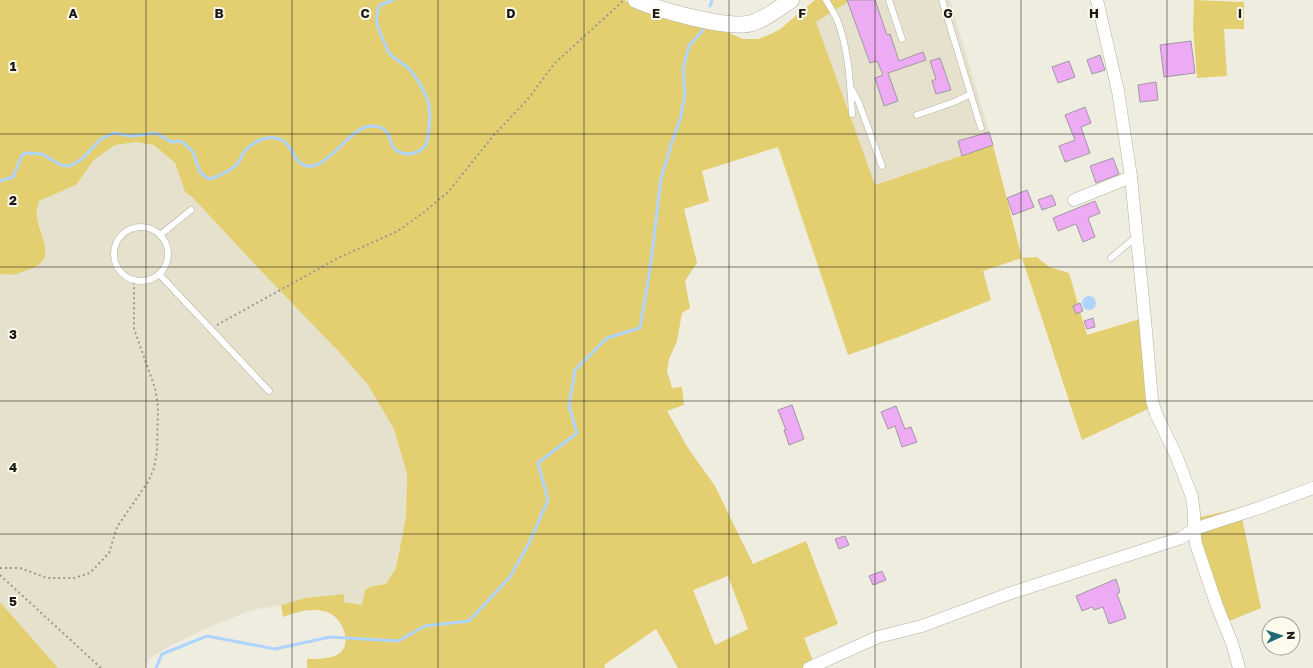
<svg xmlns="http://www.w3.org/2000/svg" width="1313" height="668" font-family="'Golos Text',sans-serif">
<rect width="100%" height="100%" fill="#efede0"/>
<g fill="#e5e1cd">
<path d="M851 0H950L993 145 875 185 815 22Z"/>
<path d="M137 142 155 145 175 163 185 192 192 197 262 272 341 354 368 385 394 429 407 474 406 517 396 568 393 576 386 584 372 586 362 605 344 602V594L305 598 281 605 252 610 207 628 168 647 153 656 149 659 146 668H58L0 602V274L13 275 46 250 37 216 39 201 76 185 95 160 115 145Z"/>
</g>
<g fill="#e3cf70" fill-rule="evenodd">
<path d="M0 0H624L638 6 713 26 743 39H759L779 30 815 0H851L816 22 875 185 993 145 1022 258 1037 257 1049 267 1069 273 1087 335 1140 319 1145 390 1150 408 1082 440 1022 258 983 271 991 300 896 338 848 355 778 147 702 171 709 201 684 209 697 263 685 281 690 308 682 313 677 341 669 359 667 371 672 388 682 387 684 405 667 411 688 448 715 486 753 564 806 541 838 624 804 638 814 663 803 668H678L656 629 604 665 605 668H307V659C316 659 328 659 337 655 353 646 344 621 331 614 317 606 296 612 283 617L281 605 305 598 344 594V602L362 605 365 590 372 586 386 584 396 568 406 517 407 474 394 429 368 385 341 354 262 272 192 197 185 192 175 163 154 145 137 142 115 145 94 160 76 185 39 201C38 206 36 212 37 217 40 237 58 260 30 269 17 274 14 276 0 274ZM728 576 748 629 715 645 693 590Z"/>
<path d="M1194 0 1244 2V29H1224L1227 76 1197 78 1193 28Z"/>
<path d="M1240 508 1261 608 1227 622C1220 599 1194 538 1201 517Z"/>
<path d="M0 602 58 668H0Z"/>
</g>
<circle fill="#aed4ff" cx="1089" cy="303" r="7"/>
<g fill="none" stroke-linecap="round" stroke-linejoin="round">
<g stroke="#aed4ff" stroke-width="3">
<path d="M710 6 712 0"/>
<path d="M0 181 13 177 22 155 26 153 42 154 61 165 70 166 82 159 101 139 114 133 131 136 156 133 171 142 180 141 184 143 193 152 200 172 207 178 211 179C219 175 229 172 235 166 240 163 241 155 245 151 248 147 257 141 262 139 296 131 288 163 307 166 326 169 346 135 363 128 370 125 380 125 386 131 391 136 390 147 397 151 408 157 424 153 427 141 430 129 430 116 429 105 427 94 416 76 408 68 403 63 394 59 389 53 387 50 386 45 384 42 378 27 373 21 380 5L393 0"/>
<path d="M156 668 162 654 207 636 275 649 330 637 398 641 425 626 469 621 510 577 529 543 548 500 538 463 577 433 569 406 575 370 607 338 640 328 650 269 661 179 672 142 680 120 685 95 683 69 689 46 703 30"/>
</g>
</g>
<g fill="#ecabf3" stroke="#a198a2">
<path d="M847 0H875L887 35 890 34 899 61 923 52 926 60 888 73 898 101 884 106 875 78 883 75 877 61 870 63Z"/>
<path d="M1191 41 1195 73 1164 77 1160 45Z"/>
<path d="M1100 55 1105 70 1092 74 1087 60Z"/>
<path d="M940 58 951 90 936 94 932 81 936 79 930 61Z"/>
<path d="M1069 61 1075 77 1058 83 1052 67Z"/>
<path d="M1156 82 1158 100 1140 102 1138 85Z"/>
<path d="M1085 107 1091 123 1081 127 1090 153 1065 162 1059 146 1075 140 1065 115Z"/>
<path d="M989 132 993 145 962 156 958 141Z"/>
<path d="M1113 158 1119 174 1096 183 1090 166Z"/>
<path d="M1027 190 1034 207 1013 215 1007 198Z"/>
<path d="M1052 195 1056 205 1042 210 1038 200Z"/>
<path d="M1095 201 1100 213 1088 218 1095 237 1083 242 1076 224 1058 231 1053 218Z"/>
<path d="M1080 303 1083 311 1076 314 1073 306Z"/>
<path d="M1093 318 1095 327 1087 329 1084 321Z"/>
<path d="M792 405 804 439 789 445 784 430H786L778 410Z"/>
<path d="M896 406 905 429 911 427 917 442 902 447 895 426 888 429 881 412Z"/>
<path d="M845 536 849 545 839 549 835 539Z"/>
<path d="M882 571 886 580 873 585 869 576Z"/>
<path d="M1116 579 1120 592 1117 594 1126 618 1109 624 1103 607 1094 610 1092 607 1082 611 1076 596Z"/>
</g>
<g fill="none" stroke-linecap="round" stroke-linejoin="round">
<defs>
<g id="lane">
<path d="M826 0C830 7 835 14 838 22 849 52 850 83 852 114"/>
<path d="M889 0 902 39"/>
<path d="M942 0 981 128"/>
<path d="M852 90 859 103 882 166"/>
<path d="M917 115 954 102 971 94"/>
<circle cx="141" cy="254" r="27"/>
<path d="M160 235 191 210"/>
<path d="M1111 258 1137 236"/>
<path d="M159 274 269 391"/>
</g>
<g id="street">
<path d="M1097 0 1118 91 1131 177 1146 331 1152 400 1156 414 1176 455 1192 497 1194 513V529L1196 544 1217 606 1232 643 1239 668"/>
<path d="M1074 200 1131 177"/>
<path d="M809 668 878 637 922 626 1008 594 1181 538 1194 529 1259 508 1313 488"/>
</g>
<path id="secondary" d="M636 0C659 10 729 30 752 23 766 19 779 8 791 0"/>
</defs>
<use href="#lane" stroke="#b4b2a5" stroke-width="7"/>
<use href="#street" stroke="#b4b2a5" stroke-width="13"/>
<use href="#secondary" stroke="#b4b2a5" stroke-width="17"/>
<g stroke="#9c9a90" stroke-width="2" stroke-dasharray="2 3" stroke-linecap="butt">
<path d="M217 325 340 257 398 231 423 213 448 192 494 135 528 99 555 63 623 1"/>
<path d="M0 568H20L47 578H74L90 573 109 553 117 527 148 482 154 468 157 451 158 406 155 388 134 329V281"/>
<path d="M0 575 101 668"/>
</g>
<use href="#lane" stroke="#fff" stroke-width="6"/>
<use href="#street" stroke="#fff" stroke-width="12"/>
<use href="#secondary" stroke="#fff" stroke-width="16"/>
</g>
<path fill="none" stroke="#1a1914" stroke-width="1" stroke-opacity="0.55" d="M146 0V668M292 0V668M438 0V668M584 0V668M729 0V668M875 0V668M1021 0V668M1167 0V668M0 134H1313M0 267H1313M0 401H1313M0 534H1313"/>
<g font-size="13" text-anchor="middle" font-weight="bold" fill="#1a1914" stroke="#fcfaed" stroke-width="4" stroke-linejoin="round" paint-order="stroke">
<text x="73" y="18">A</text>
<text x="219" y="18">B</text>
<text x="365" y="18">C</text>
<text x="511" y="18">D</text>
<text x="656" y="18">E</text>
<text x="802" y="18">F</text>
<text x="948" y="18">G</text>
<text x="1094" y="18">H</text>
<text x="1240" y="18">I</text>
<text x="13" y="71">1</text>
<text x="13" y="205">2</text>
<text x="13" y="339">3</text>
<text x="13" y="472">4</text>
<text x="13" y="606">5</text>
</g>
<g transform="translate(1281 636) rotate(87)"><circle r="19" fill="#fcfaed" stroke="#a2a096"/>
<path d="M0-3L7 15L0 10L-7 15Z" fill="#216977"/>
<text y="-6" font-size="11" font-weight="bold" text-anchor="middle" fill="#1a1914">N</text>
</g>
</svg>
